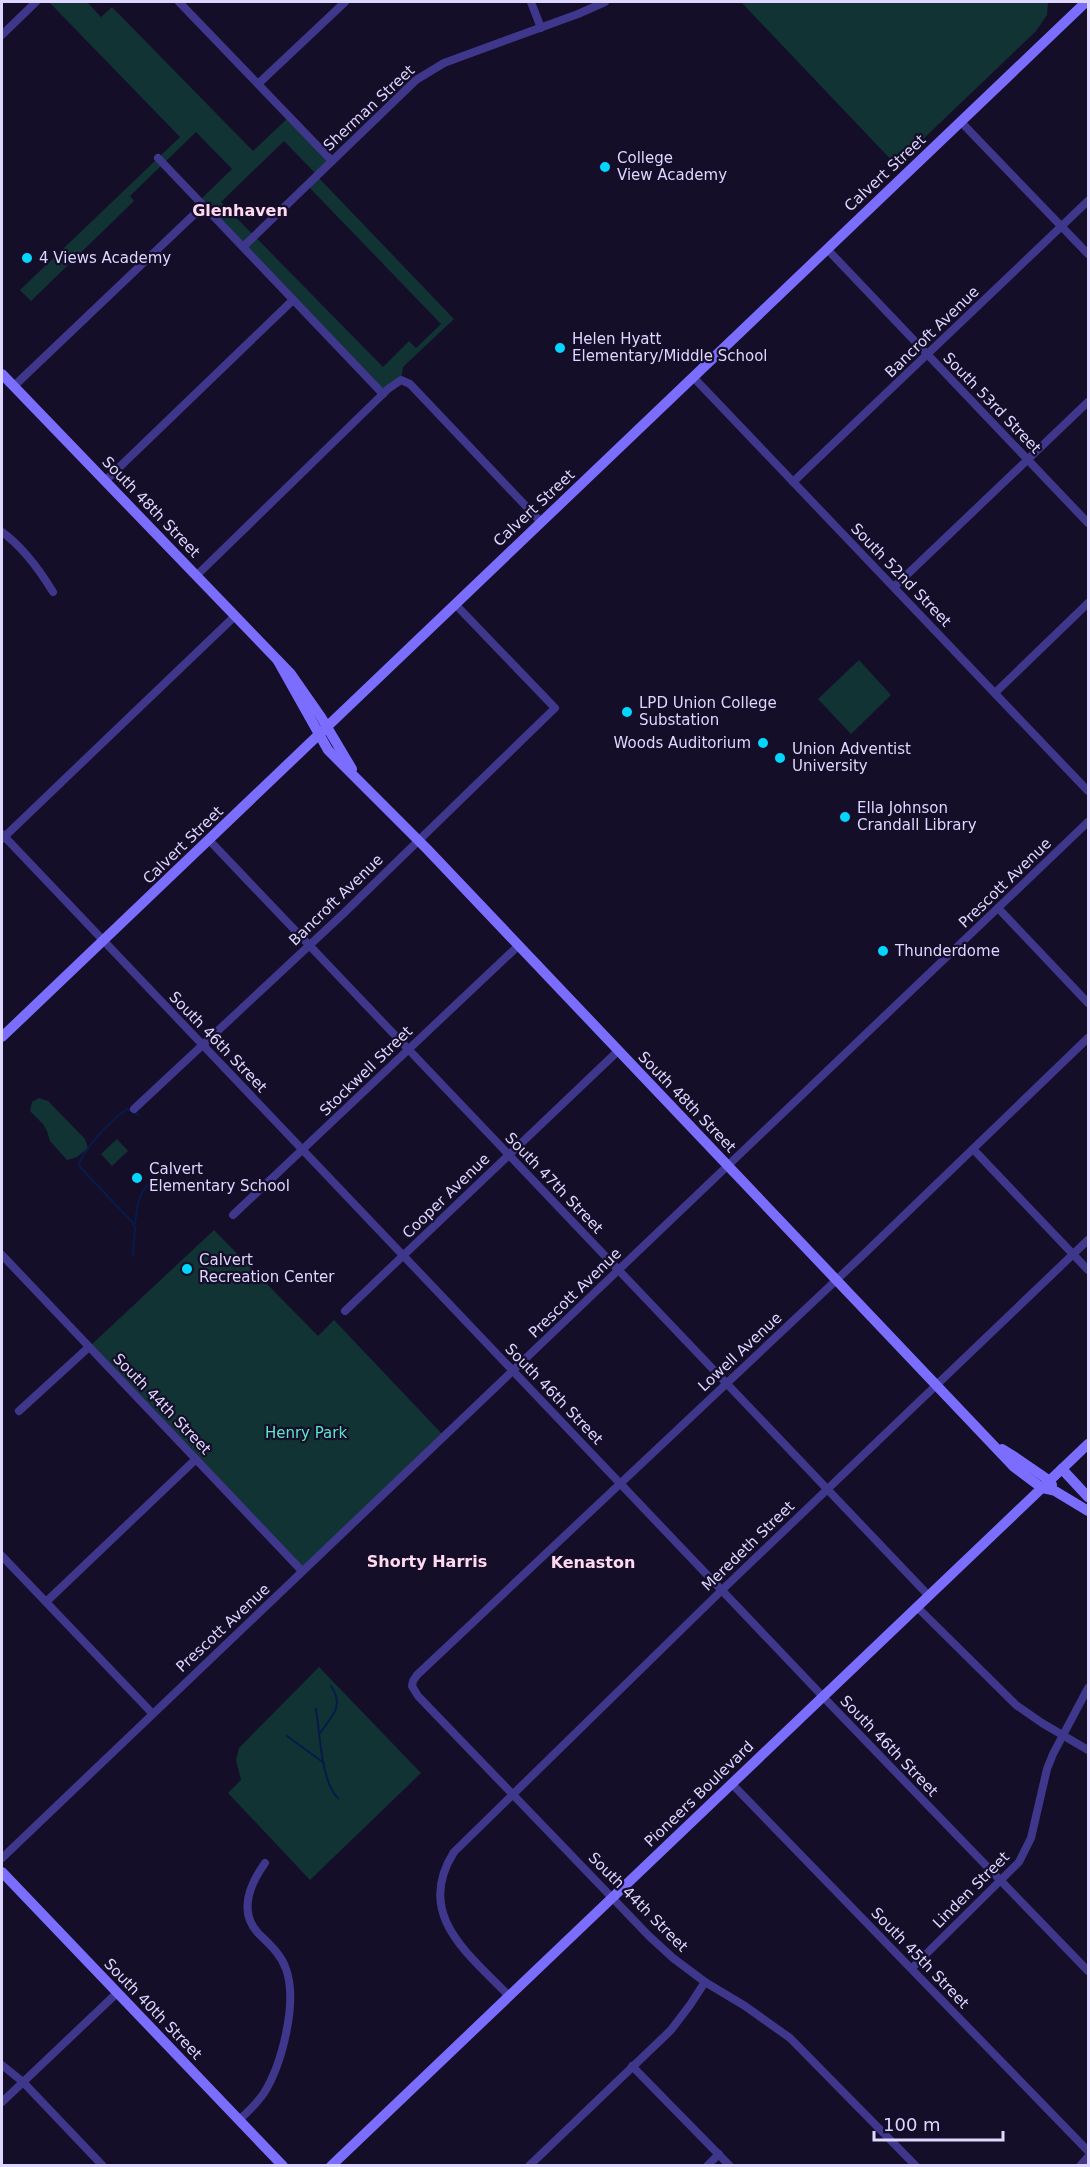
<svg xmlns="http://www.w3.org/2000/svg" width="1090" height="2167" font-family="'DejaVu Sans',sans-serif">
<rect width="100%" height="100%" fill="#150e29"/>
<g fill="#113334" fill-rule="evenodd">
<path d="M49 2H87L101 17 112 7 253 151 289 117 332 161 317 176 454 319 403 367 401 380 383 394 199 201 232 169 196 132 130 196 134 201 31 301 20 290 180 137ZM284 141 317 175 307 185 441 324 416 348 409 341 383 367 221 202Z"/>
<path d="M741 2H1048L1047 15 1036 31 896 165Z"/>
<path d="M859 660 891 695 851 734 818 699Z"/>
<path d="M39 1098 48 1101 85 1139 88 1148 77 1157 67 1160 50 1141 47 1131 43 1124 30 1111 32 1102Z"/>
<path d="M117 1139 128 1151 112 1166 101 1154Z"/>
<path d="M214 1230 318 1336 334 1320 444 1436 302 1571 89 1347Z"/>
<path d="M319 1667 421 1773 310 1880 228 1793 241 1780 236 1760 239 1748Z"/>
</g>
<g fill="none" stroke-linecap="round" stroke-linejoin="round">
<g stroke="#071b4a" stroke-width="2">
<path d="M135 1224C137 1207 138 1193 151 1181"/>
<path d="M133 1255 135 1227 132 1222 80 1167 79 1163C91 1141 107 1124 127 1109L139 1115"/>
<path d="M316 1709C320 1733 321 1782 338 1798"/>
<path d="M320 1733C332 1716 345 1706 331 1686"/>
<path d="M287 1736 324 1763"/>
</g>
<g stroke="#3f378b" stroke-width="8">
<path d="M179 2 332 161"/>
<path d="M531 2 541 28"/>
<path d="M2 35 36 2"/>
<path d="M258 84 345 2"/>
<path d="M961 122 1088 254"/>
<path d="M158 158 383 394"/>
<path d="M243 247 416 80 444 63 578 14 605 2"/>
<path d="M827 249 1088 523"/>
<path d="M694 378 1088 791"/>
<path d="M14 386 203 206"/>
<path d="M105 481 293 300"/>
<path d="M793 482 1088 201"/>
<path d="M2 532C23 547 39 569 53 592"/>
<path d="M196 576 388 389 401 380 410 384 541 522"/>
<path d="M894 587 1088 402"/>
<path d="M995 693 1088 603"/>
<path d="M2 834 830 1704 1088 1971"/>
<path d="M2 839 235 616"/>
<path d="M209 840 929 1596"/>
<path d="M998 908 1088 1003"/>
<path d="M134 1109 344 913 555 708 455 604"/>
<path d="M973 1149 1088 1270"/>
<path d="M233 1215 518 946"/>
<path d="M2 1255 302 1571"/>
<path d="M345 1311 618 1051"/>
<path d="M19 1411 89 1347"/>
<path d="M2 1556 152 1713"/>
<path d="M46 1602 196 1459"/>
<path d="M917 1607 1016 1705 1042 1723 1088 1750"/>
<path d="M732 1784 1088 2151"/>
<path d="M2 1858 1088 822"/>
<path d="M912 1968 1019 1862 1031 1838 1047 1769 1053 1754 1088 1688"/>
<path d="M509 1996C469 1954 414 1915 454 1852L722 1590 1088 1240"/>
<path d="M2 2065 23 2082 103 2166"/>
<path d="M632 2066 730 2166"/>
<path d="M2 2102 117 1993"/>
<path d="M239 2120C248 2112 257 2103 264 2093 282 2064 298 2002 286 1969 281 1954 269 1944 258 1933 238 1911 250 1884 265 1863"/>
<path d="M529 2166 671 2030 690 2005 705 1982"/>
<path d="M707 2166 719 2154"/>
<path d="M916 2166 790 2038 745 2006 705 1982 673 1958 649 1936 418 1696 412 1686 413 1681 417 1675 864 1254 1088 1038"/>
<path d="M1080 2166 1088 2157"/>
</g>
<g stroke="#7b6eff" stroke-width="10">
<path d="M2 374 291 674 321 717 352 769"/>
<path d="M278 661 328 750 427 849 1014 1467 1042 1488 1055 1491 1088 1511"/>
<path d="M2 1037 1085 3"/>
<path d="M1002 1449 1015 1457 1050 1481 1052 1485"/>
<path d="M1062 1469 1088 1497"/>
<path d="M2 1872 283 2166"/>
<path d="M331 2166 1088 1444"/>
</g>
</g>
<g fill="#03d6ff" stroke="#150e29" stroke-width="2">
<circle cx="605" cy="167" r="6"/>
<circle cx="27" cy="258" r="6"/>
<circle cx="560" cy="348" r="6"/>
<circle cx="627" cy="712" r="6"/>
<circle cx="763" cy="743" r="6"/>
<circle cx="780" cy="758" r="6"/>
<circle cx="845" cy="817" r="6"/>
<circle cx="883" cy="951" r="6"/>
<circle cx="137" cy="1178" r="6"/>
<circle cx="187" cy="1269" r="6"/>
</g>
<g text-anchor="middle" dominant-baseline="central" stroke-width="4.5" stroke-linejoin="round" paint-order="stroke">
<g font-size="15" fill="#ded7ff" stroke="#150e29">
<text transform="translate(369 108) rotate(-43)">Sherman Street</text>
<text transform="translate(885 173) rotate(-43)">Calvert Street</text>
<text transform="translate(932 332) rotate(-44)">Bancroft Avenue</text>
<text transform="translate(992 403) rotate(46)">South 53rd Street</text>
<text transform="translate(151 507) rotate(46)">South 48th Street</text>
<text transform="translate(534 508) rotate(-43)">Calvert Street</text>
<text transform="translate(901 575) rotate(46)">South 52nd Street</text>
<text transform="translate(183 845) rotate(-44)">Calvert Street</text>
<text transform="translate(1005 883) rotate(-44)">Prescott Avenue</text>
<text transform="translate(336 900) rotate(-44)">Bancroft Avenue</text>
<text transform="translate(218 1042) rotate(46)">South 46th Street</text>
<text transform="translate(366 1071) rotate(-44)">Stockwell Street</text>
<text transform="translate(687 1102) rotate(46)">South 48th Street</text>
<text transform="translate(554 1183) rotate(46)">South 47th Street</text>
<text transform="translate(446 1196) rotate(-44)">Cooper Avenue</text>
<text transform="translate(575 1293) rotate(-44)">Prescott Avenue</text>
<text transform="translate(740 1352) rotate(-43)">Lowell Avenue</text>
<text transform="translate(554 1394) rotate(46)">South 46th Street</text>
<text transform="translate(162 1404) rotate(46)">South 44th Street</text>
<text transform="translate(748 1546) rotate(-44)">Meredeth Street</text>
<text transform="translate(223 1628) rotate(-43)">Prescott Avenue</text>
<text transform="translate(889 1746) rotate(46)">South 46th Street</text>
<text transform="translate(699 1794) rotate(-44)">Pioneers Boulevard</text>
<text transform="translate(971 1890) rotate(-45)">Linden Street</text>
<text transform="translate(638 1902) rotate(45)">South 44th Street</text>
<text transform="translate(920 1958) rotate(46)">South 45th Street</text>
<text transform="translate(153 2009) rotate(46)">South 40th Street</text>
</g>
<g font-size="15" fill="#ded7ff" stroke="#150e29" text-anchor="start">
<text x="617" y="158">College<tspan x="617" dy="17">View Academy</tspan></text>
<text x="39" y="258">4 Views Academy</text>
<text x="572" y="339">Helen Hyatt<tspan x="572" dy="17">Elementary/Middle School</tspan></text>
<text x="639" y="703">LPD Union College<tspan x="639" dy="17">Substation</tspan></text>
<text x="751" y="743" text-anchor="end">Woods Auditorium</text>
<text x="792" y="749">Union Adventist<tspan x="792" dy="17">University</tspan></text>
<text x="857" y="808">Ella Johnson<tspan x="857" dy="17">Crandall Library</tspan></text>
<text x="895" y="951">Thunderdome</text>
<text x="149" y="1169">Calvert<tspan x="149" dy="17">Elementary School</tspan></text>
<text x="199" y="1260">Calvert<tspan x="199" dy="17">Recreation Center</tspan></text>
</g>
<g font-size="15" fill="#5ae7cd" stroke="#150e29">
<text x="306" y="1433">Henry Park</text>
</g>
<g font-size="16" font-weight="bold" fill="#ffd9ef" stroke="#150e29">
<text x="240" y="210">Glenhaven</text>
<text x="427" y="1561">Shorty Harris</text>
<text x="593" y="1562">Kenaston</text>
</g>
</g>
<rect width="1090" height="2167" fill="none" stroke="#ded7ff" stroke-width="6"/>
<path d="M874 2131v9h129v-9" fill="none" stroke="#ded7ff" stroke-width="3"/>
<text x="883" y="2131" font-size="18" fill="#ded7ff" stroke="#150e29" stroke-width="4.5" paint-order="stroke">100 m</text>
</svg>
